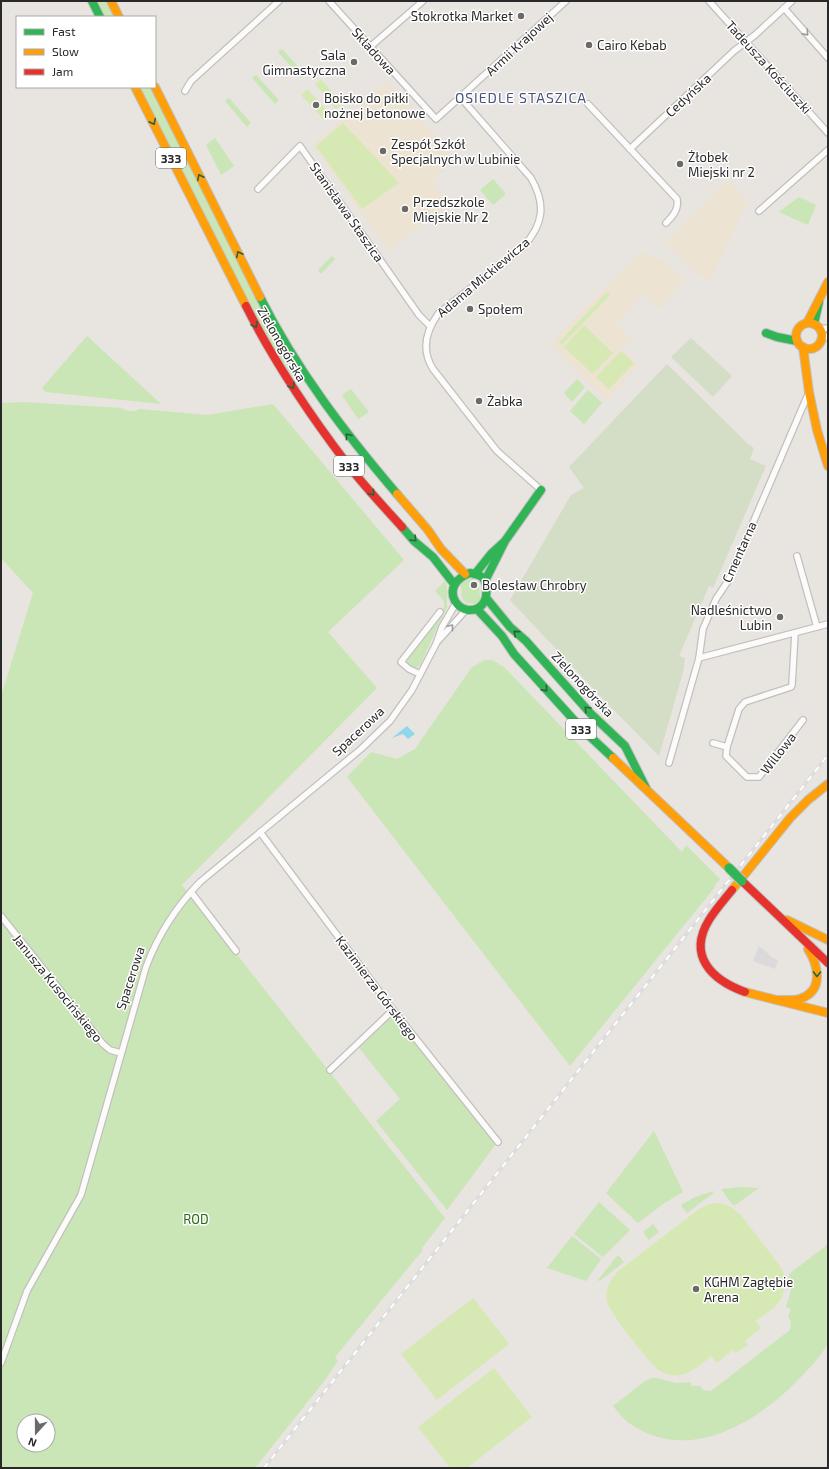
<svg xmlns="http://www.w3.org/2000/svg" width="829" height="1469" font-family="'Exo 2',sans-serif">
<rect width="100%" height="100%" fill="#e8e4df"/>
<path fill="#dbd9db" d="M759 946 773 958 778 960 775 969 753 961Z"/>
<g fill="#ece3d3">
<path d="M386 81 454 157 432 182 449 205 389 251 313 145Z"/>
<path d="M728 179 747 202 711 280 699 276 665 242Z"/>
<path d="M641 251 652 258 662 259 685 281 659 309 643 294 616 323 631 338 622 349 639 365 607 400 550 345Z"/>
</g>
<g fill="#cae5b6" fill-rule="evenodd">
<path d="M96 1H109L117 17H104Z"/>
<path d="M282 49 305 74 301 78 278 52Z"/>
<path d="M256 75 279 100 275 104 252 78Z"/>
<path d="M140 87H153L300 372 291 377 272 347 251 306Z"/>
<path d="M229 98 251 123 247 127 225 101Z"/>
<path d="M215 138 234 166 221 175 206 145Z"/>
<path d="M493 179 506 194 493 205 480 190Z"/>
<path d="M799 197 816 205 808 225 779 212Z"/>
<path d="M332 256 335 259 321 274 318 270Z"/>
<path d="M87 336 161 404 46 392 42 388Z"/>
<path d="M577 379 585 387 572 402 564 393Z"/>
<path d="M351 389 369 412 358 419 342 395Z"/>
<path d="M588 390 602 403 584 424 570 411Z"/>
<path d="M23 402 121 408C129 412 132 412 140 409L207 415 273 404 404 560 328 632 377 688 182 885 445 1218 422 1248V1251L335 1357 338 1361 325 1380 255 1468H1V696L33 593 1 558V403ZM24 1421H48V1445H24Z"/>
<path d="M468 578C484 579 477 590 481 600L475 604 466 603C459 597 463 590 460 583L463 579Z"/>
<path d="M445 581 447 588V608L436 630 421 663 418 667 413 668 407 664 408 659 443 615 441 614C448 602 443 600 435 591Z"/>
<path d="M485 660H492L504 667 682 852 686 845 720 879 714 886 715 887 570 1066 347 777 371 752 397 759 415 749 472 667Z"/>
<path d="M393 1015 496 1144 447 1210 376 1121 400 1099 359 1048Z"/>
<path d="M654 1131 683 1192 663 1204 638 1223 606 1193Z"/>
<path d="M740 1187 759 1188 735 1205 732 1204 721 1189Z"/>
<path d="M714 1191 712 1194 687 1213 681 1205 695 1197Z"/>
<path d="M599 1202 630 1230 603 1257 574 1234Z"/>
<path d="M653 1224 659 1232 649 1240 643 1232Z"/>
<path d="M572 1236 601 1259 586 1281 547 1268Z"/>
<path d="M827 1245C829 1251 829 1338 828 1342 824 1354 802 1376 793 1385 752 1425 688 1462 632 1425 625 1421 619 1413 613 1406L645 1381 652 1378H657L676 1383 691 1382V1386H700L703 1390 711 1391 790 1330 791 1321 788 1317 791 1309 786 1307 791 1290 789 1274Z"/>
<path d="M618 1255 624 1262 601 1280 597 1281Z"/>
</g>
<g fill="#d4ddc6">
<path d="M691 338 732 376 713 397 671 357Z"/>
<path d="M667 364 749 445 754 448 750 459 766 466 713 588 709 586 679 656 685 658 683 672 659 756 605 701 510 600 571 495 584 488 569 467Z"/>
</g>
<g fill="#d6e9b4">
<path d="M321 79 342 104 336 109 315 84Z"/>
<path d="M307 89 331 115 324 120 301 95Z"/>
<path d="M343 123 399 183 362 209 316 146Z"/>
<path d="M607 292 610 295 562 345 559 342Z"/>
<path d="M584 325 613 353 593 374 564 347Z"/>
<path d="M621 351 634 363 609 389 596 377Z"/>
<path d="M720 1203 731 1207 740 1214 780 1266 785 1276V1287L782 1298 775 1307 756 1321 761 1328 745 1341 748 1345 736 1353 733 1350 717 1363 711 1356C700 1365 687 1378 671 1375 667 1374 662 1373 660 1371 650 1364 610 1313 607 1302 604 1290 610 1281 617 1272L699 1209 709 1204Z"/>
<path d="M473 1298 509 1344 437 1400 401 1354Z"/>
<path d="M494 1368 532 1417 467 1468H450L418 1427Z"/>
</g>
<path fill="#8fd7ec" d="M407 726 415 734 408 739 403 734 392 738Z"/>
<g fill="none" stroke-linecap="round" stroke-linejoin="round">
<defs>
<g id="street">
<path d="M329 1 436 119 566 1"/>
<path d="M709 1 828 133"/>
<path d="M784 8 828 58"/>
<path d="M370 47 423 1"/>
<path d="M185 91 191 81 279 1"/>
<path d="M461 98 531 178C546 204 544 224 523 247L438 314C426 331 421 350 433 369L497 451 541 490"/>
<path d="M588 104 677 199C679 209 673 216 666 223"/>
<path d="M630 149 734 51 755 35 792 1"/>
<path d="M258 189 300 146 419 315 430 326"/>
<path d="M759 211 828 150"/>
<path d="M820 329 828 328"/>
<path d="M821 339 828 336"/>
<path d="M797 556 817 627"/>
<path d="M795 633 792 685 791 687 745 702 739 709 727 747 726 756 747 777H759L803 720"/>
<path d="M437 642 466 610"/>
<path d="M699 658 828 624"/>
<path d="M420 674 409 669 401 662 440 612"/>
<path d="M713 743 727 747"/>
<path d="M669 763 699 658 703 629 716 599 728 581 809 392"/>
<path d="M260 832 393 1010 498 1142"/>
<path d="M191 892 236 951"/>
<path d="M1 916 103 1044 110 1050 121 1053"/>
<path d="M330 1070 393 1010"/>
<path d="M1 1363 27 1291 81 1195 146 967C158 935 176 907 200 882L361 749 390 721 412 690 436 644 442 627 456 603"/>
</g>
<g id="fast">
<path d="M92 1 100 17"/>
<path d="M260 297C296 369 345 433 397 494"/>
<path d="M814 324 819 302"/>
<path d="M766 333 777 337 797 341"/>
<path d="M402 527 414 541 433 557 454 584"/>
<path d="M470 573C474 574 478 574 482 577 485 580 486 584 486 588 488 601 481 611 468 610 462 609 458 606 455 601 448 588 458 577 470 573Z"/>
<path d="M475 574 491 554 503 543"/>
<path d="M485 581 505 541 541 490"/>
<path d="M487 599 510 627 526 641 591 714 625 746 646 788"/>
<path d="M477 609 502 636 514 654 583 730 613 758"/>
</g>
<g id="slow">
<path d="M111 1 119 17"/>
<path d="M135 87 246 306"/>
<path d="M155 87 260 297"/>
<path d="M807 323 828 282"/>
<circle cx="809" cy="336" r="13"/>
<path d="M803 347 809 392 817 430 828 466"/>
<path d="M397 494 428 530 441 549 465 574"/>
<path d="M613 758 729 868"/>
<path d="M732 890 790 818 808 800 828 784"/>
<path d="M787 920 828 940"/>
<path d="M745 992 828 1013"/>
<path d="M780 1000C787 1000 796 1001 802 998 824 989 818 965 808 949"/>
</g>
<g id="jam">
<path d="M246 306C274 362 310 415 348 465 365 487 384 507 402 527"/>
<path d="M742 881 828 963"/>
<path d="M732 890C724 900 715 910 709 920 687 956 712 980 745 992"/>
</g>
</defs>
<use href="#street" stroke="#c1c0c1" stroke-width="8"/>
<use href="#fast" stroke="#c1c0c1" stroke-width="10"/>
<use href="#slow" stroke="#c1c0c1" stroke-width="10"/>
<use href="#jam" stroke="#c1c0c1" stroke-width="10"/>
<use href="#street" stroke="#fcfbfa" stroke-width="5.5"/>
<use href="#fast" stroke="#30b455" stroke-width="8"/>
<use href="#slow" stroke="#ff9f0a" stroke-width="8"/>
<use href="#jam" stroke="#e5322d" stroke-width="8"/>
<defs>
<path id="rail" d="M264 1468 828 755"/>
</defs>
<use href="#rail" stroke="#dddcde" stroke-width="3.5"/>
<use href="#rail" stroke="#fff" stroke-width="2" stroke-dasharray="6" stroke-linecap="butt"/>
<defs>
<path id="fast-bridge" d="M729 868 742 881"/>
</defs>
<use href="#fast-bridge" stroke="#c4c3c1" stroke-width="11" stroke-linecap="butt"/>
<use href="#fast-bridge" stroke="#30b455" stroke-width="9"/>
</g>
<defs><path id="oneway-chevron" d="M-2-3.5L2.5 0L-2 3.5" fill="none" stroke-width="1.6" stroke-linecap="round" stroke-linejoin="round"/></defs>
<g stroke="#9d9c9c">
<use href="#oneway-chevron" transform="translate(806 33) rotate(48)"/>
<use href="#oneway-chevron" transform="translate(451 627) rotate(-50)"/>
</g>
<g stroke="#2c613b">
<use href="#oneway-chevron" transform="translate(153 122) rotate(63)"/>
<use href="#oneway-chevron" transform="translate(200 177) rotate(-117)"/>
<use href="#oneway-chevron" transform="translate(239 254) rotate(-117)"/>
<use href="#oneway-chevron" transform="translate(255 325) rotate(62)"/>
<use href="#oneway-chevron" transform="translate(292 386) rotate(57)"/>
<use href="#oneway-chevron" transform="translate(348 436) rotate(-127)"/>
<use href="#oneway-chevron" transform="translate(372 493) rotate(49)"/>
<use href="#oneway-chevron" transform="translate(414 539) rotate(45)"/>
<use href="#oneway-chevron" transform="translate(516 633) rotate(-140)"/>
<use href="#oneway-chevron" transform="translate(545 689) rotate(49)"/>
<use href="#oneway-chevron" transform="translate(587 709) rotate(-133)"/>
<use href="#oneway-chevron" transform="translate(817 974) rotate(91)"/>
</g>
<g fill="#6c6a69" stroke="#fff" stroke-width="1.5">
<circle cx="521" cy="16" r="4"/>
<circle cx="589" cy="45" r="4"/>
<circle cx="354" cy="62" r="4"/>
<circle cx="316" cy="105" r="4"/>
<circle cx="383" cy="151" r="4"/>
<circle cx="680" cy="164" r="4"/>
<circle cx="405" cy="209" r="4"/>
<circle cx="470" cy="309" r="4"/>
<circle cx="479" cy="401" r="4"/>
<circle cx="474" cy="585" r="4"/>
<circle cx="780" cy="617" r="4"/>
<circle cx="696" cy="1289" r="4"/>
</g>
<g text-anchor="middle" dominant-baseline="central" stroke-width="3" stroke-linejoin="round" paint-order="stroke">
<g fill="#fff" stroke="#696969" stroke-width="1">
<rect x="156" y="148" width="30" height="20" rx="3"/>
<rect x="334" y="456" width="30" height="20" rx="3"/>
<rect x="566" y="719" width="30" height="20" rx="3"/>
</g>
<g font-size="12" font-weight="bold" fill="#292929">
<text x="171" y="158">333</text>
<text x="349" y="466">333</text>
<text x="581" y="729">333</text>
</g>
<g font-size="13" fill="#292929" stroke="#fff" text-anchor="start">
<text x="513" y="16" text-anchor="end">Stokrotka Market</text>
<text x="597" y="45">Cairo Kebab</text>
<text x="346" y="55" text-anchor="end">Sala<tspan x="346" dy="15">Gimnastyczna</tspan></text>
<text x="324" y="98">Boisko do piłki<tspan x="324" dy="15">nożnej betonowe</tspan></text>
<text x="391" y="144">Zespół Szkół<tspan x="391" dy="15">Specjalnych w Lubinie</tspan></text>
<text x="688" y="157">Żłobek<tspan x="688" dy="15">Miejski nr 2</tspan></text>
<text x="413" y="202">Przedszkole<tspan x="413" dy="15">Miejskie Nr 2</tspan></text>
<text x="478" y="309">Społem</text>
<text x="487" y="401">Żabka</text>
<text x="482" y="585">Bolesław Chrobry</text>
<text x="772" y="610" text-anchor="end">Nadleśnictwo<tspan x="772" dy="15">Lubin</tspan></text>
<text x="704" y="1282">KGHM Zagłębie<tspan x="704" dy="15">Arena</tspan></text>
</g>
<g font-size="13" fill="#292929" stroke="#fff">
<text transform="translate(519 44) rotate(-43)">Armii Krajowej</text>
<text transform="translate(374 51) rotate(48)">Składowa</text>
<text transform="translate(769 67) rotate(48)">Tadeusza Kościuszki</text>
<text transform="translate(688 95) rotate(-43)">Cedyńska</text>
<text transform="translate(347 212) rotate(55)">Stanisława Staszica</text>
<text transform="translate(483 277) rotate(-40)">Adama Mickiewicza</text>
<text transform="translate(282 344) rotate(60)">Zielonogórska</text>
<text transform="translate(739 552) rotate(-66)">Cmentarna</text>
<text transform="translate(583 684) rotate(47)">Zielonogórska</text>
<text transform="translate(358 731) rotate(-43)">Spacerowa</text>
<text transform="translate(778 753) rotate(-52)">Willowa</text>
<text transform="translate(130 978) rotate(-72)">Spacerowa</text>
<text transform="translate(58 988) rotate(51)">Janusza Kusocińskiego</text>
<text transform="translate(377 988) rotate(53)">Kazimierza Górskiego</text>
</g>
<g font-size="13" fill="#2a6917" stroke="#fff">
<text x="196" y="1219">ROD</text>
</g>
<g font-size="14" letter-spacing="1" fill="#48537b" stroke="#fff">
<text x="521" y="97">OSIEDLE STASZICA</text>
</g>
</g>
<rect width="829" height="1469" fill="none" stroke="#292929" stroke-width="4"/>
<rect x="16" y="16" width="140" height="72" fill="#ffffff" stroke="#a9a9a9"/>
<rect x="24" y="29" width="20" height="6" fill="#30b455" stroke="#a9a9a9"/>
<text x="52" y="36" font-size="12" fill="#292929">Fast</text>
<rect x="24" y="49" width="20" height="6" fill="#ff9f0a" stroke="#a9a9a9"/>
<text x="52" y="56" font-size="12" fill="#292929">Slow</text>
<rect x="24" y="69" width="20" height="6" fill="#e5322d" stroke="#a9a9a9"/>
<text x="52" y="76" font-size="12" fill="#292929">Jam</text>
<g transform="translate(36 1433) rotate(201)"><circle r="19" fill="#ffffff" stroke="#a9a9a9"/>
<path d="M0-3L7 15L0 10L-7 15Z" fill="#6c6a69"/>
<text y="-6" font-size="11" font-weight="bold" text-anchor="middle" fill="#292929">N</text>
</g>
</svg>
